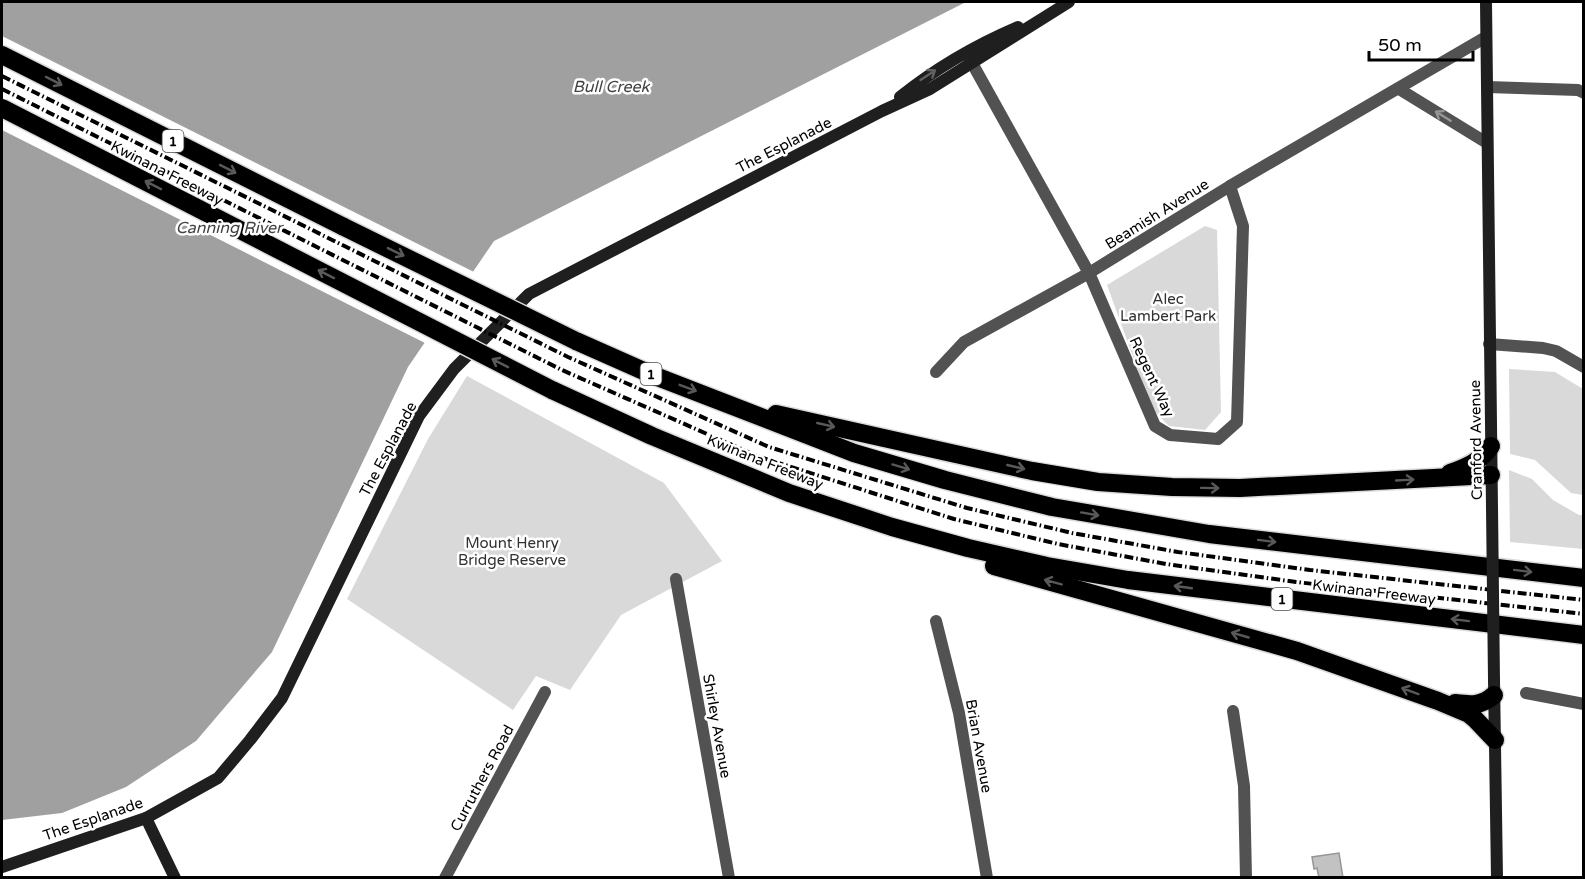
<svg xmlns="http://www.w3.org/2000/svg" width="1585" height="879" font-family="'Varela Round',sans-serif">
<rect width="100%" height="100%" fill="#fff"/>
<g fill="#d9d9d9">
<path d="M1205 226 1217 230 1221 412 1205 430 1169 426 1152 409 1107 285Z"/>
<path d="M1509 369 1555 372 1583 389V495L1571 493 1535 460 1510 454Z"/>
<path d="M467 376 664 483 722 561 621 615 570 690 536 676 513 710 347 599 428 439Z"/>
<path d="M1509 470 1532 479 1553 500 1579 515H1583V549L1510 542Z"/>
</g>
<path fill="#a0a0a0" d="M2 2H966L494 241 408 367 272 652 196 741 126 787 62 813 2 820Z"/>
<path fill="#fff" d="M2 36 476 273 427 344 2 130Z"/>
<path fill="#c2c2c2" stroke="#969696" stroke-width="1.5" d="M1339 853 1343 878H1319L1317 868 1314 869 1312 857Z"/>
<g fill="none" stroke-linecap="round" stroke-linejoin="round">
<defs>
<g id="highway">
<path d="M2 55 344 227"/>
<path d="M576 341 655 376 854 453 945 480 1052 507 1209 534 1584 578"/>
<path d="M552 390 652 436 789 493 892 527 968 548 1047 566 1128 580 1584 635"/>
<path d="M776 414 1032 471 1098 482 1172 487 1240 488 1491 475"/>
<path d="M1450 473C1467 467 1481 461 1491 446"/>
<path d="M994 566 1297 651 1438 701 1469 714 1475 719 1495 740"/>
<path d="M1455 703C1471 705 1482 706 1494 695"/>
</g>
</defs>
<use href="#highway" stroke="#dbdbdb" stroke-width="21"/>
<g stroke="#525252" stroke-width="12">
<path d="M967 54 1089 273 1155 426 1170 435 1218 439 1237 422 1243 226 1230 186"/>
<path d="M1487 87 1578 90 1584 93"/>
<path d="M1399 89 1487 143"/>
<path d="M1489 344 1543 348 1556 351 1584 367"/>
<path d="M936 372 964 342 1089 273 1230 186 1486 37"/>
<path d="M676 579 729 878"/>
<path d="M936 621 959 713 987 878"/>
<path d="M1526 693 1584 704"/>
<path d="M1233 711 1244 786 1246 878"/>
<path d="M445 878 545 692"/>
</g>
<g stroke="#1f1f1f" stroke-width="12">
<path d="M1486 2 1492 508"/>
<path d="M900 97C936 68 976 45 1018 27"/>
<path d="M1494 680 1497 878"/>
<path d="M146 818 175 878"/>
<path d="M2 867 146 818 218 778 250 740 282 698 419 416 454 369 529 294 882 111 930 89 1069 2"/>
</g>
<use href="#highway" stroke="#000" stroke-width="18"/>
<g stroke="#000" stroke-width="4" stroke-dasharray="9 3 1.5 3" stroke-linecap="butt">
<path d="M2 76 568 357 769 447 967 508 1072 533 1178 552 1310 570 1584 600"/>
<path d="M2 89 562 370 757 456 954 519 1058 544 1166 564 1296 582 1584 614"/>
</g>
<defs>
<g id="highway-bridge">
<path d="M2 108 552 390"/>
<path d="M344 227 576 341"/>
</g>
</defs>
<use href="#highway-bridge" stroke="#dbdbdb" stroke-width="21" stroke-linecap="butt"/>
<path stroke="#1f1f1f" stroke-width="12" d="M1492 508 1494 680"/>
<use href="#highway-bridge" stroke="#000" stroke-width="18"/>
</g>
<defs><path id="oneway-shaft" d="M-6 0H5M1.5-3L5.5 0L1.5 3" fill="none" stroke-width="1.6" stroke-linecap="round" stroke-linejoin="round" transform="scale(1.5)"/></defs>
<use stroke="#626262" href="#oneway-shaft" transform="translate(928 75) rotate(-33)"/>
<g stroke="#595959">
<use href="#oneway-shaft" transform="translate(54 81) rotate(27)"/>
<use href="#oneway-shaft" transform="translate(228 169) rotate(27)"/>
<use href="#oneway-shaft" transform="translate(153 185) rotate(-153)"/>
<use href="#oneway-shaft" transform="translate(396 252) rotate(26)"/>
<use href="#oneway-shaft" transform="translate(326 274) rotate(-153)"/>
<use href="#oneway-shaft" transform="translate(500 363) rotate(-153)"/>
<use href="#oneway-shaft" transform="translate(688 388) rotate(21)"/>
<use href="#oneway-shaft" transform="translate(826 425) rotate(13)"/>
<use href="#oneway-shaft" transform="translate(901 467) rotate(17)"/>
<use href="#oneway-shaft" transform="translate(1016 467) rotate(13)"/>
<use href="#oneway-shaft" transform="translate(1405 480) rotate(-3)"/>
<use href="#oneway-shaft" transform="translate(1210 488) rotate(1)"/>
<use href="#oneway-shaft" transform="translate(1090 514) rotate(10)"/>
<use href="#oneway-shaft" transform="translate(1267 541) rotate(7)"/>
<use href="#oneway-shaft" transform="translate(1523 571) rotate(7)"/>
<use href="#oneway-shaft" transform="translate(1053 582) rotate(-165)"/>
<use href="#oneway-shaft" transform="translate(1183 587) rotate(-172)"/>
<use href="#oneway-shaft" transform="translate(1460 620) rotate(-173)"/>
<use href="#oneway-shaft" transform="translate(1240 635) rotate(-164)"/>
<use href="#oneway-shaft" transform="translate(1410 691) rotate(-160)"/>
</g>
<use stroke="#979797" href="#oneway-shaft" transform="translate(1443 116) rotate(-148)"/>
<g text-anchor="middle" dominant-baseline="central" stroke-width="5" stroke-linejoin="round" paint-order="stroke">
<g fill="#fff" stroke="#4c4c4c" stroke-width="1.5">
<rect x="162.5" y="130" width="21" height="22" rx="4.5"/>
<rect x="640.5" y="363" width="21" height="22" rx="4.5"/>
<rect x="1271.5" y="588" width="21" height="22" rx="4.5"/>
</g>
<g font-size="14" font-weight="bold" fill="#000">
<text x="173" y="141">1</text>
<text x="651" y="374">1</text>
<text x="1282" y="599">1</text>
</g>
<g font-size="15" fill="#000" stroke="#fff">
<text transform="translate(784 145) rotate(-27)">The Esplanade</text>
<text transform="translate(167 173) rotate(27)">Kwinana Freeway</text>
<text transform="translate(1157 214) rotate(-32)">Beamish Avenue</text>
<text transform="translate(1152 377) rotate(65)">Regent Way</text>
<text transform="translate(1476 440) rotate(-91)">Cranford Avenue</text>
<text transform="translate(388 449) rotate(-62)">The Esplanade</text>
<text transform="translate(765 462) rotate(22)">Kwinana Freeway</text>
<text transform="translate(1374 592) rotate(7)">Kwinana Freeway</text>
<text transform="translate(717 726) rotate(80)">Shirley Avenue</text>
<text transform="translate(979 746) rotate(80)">Brian Avenue</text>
<text transform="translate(482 778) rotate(-62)">Curruthers Road</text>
<text transform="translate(93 819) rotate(-19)">The Esplanade</text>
</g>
<g font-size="15" fill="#303030" stroke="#fff">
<text x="1168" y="299">Alec<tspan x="1168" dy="17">Lambert Park</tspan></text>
<text x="512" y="543">Mount Henry<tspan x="512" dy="17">Bridge Reserve</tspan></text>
</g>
<g font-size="16" font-style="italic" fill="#414141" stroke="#fff">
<text x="611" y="87">Bull Creek</text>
<text x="229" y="228">Canning River</text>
</g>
</g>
<rect width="1585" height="879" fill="none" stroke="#000000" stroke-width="6"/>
<path d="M1369 51v9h104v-9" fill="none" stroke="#000000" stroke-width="3"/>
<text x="1378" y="51" font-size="18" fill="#000000" stroke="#ffffff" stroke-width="4.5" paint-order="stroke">50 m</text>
</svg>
